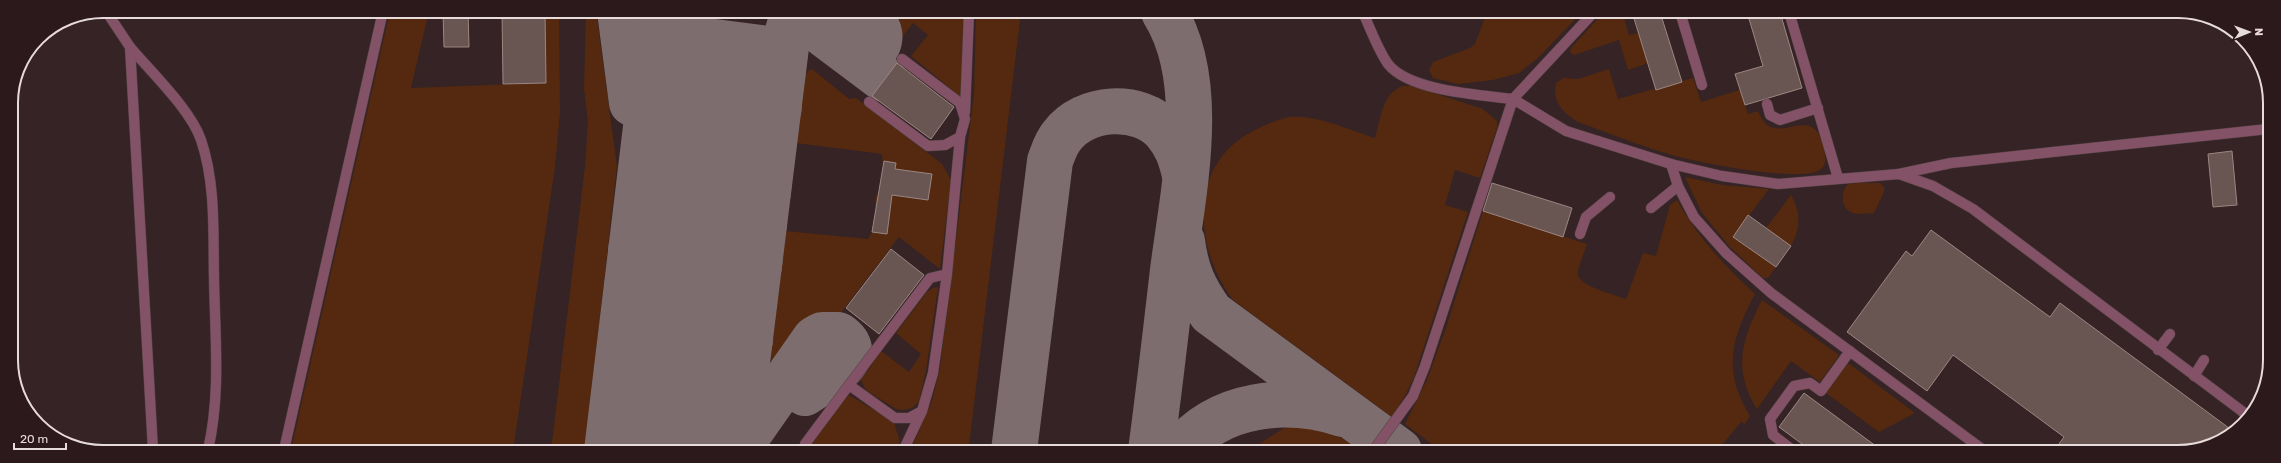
<svg xmlns="http://www.w3.org/2000/svg" width="2281" height="463" font-family="Rubik,sans-serif">
<rect width="100%" height="100%" fill="#352325"/>
<g fill="#54290f">
<path d="M390 11H429L411 88 546 83 545 11H559L560 112 555 167 513 451 291 450Z"/>
<path d="M586 11H596L617 166 585 451H551L585 166 588 121 584 89Z"/>
<path d="M900 12H964L961 97 911 56 928 35 913 23 899 41Z"/>
<path d="M976 12H1021L969 446 964 451H910L932 401 940 368 974 94Z"/>
<path d="M1487 12H1582L1538 58 1519 73 1493 80 1458 84 1433 78 1429 70 1433 62 1470 48 1475 44Z"/>
<path d="M1604 12H1622L1629 35 1638 33 1648 63 1628 70 1619 40 1574 55 1570 52 1571 48Z"/>
<path d="M812 69 849 99 856 98 942 164 951 180 940 269 899 237 839 315 824 313 786 361 775 363 771 360 769 353 785 231 868 239 872 232 887 234 890 209 875 207 876 195 879 193 928 200 932 175 883 167 882 154 796 143 804 77 808 71Z"/>
<path d="M1609 69 1618 99 1693 78 1701 102 1740 90 1748 114 1758 111C1775 156 1816 92 1825 155 1826 160 1825 166 1821 169 1804 184 1695 162 1672 155 1640 146 1609 133 1578 122 1562 112 1552 102 1556 83L1563 78 1578 79Z"/>
<path d="M1403 86H1412L1483 109 1497 121V128L1480 178 1455 170 1445 205 1468 212 1414 377 1406 394 1392 417 1233 300C1194 248 1187 165 1253 131 1265 125 1278 119 1290 117 1318 115 1349 130 1375 138 1381 118 1382 93 1403 86Z"/>
<path d="M1685 177 1722 185 1769 189 1733 237 1776 267 1768 278H1763L1730 247 1702 213Z"/>
<path d="M1857 183H1880L1884 187V192L1874 213C1869 213 1862 214 1857 214 1841 212 1839 194 1848 184Z"/>
<path d="M1791 195C1801 212 1801 228 1791 246L1766 228Z"/>
<path d="M1677 200C1697 237 1725 266 1755 294 1731 339 1722 370 1750 416L1745 424 1741 422 1717 451H1441L1405 424 1427 380 1447 325 1483 211 1587 244C1585 252 1578 265 1578 274 1578 286 1616 295 1626 299L1643 253 1656 256 1670 205Z"/>
<path d="M938 287 926 371 919 401 912 408 904 410 896 409 866 390 861 380 881 351 909 372 921 354 896 333 927 292 933 288Z"/>
<path d="M1762 300 1839 355 1820 382 1791 361 1757 409C1732 369 1742 339 1762 300Z"/>
<path d="M1848 363 1915 413 1879 432 1826 393Z"/>
<path d="M849 395 894 422 900 442 897 451H807L846 397Z"/>
<path d="M1289 425C1314 423 1341 436 1362 450L1248 451Z"/>
</g>
<g fill="none" stroke-linecap="round" stroke-linejoin="round">
<g stroke="#7d6d6e" stroke-width="46">
<path d="M620 11 632 103"/>
<path d="M859 12C864 15 870 18 874 23 886 36 877 57 859 55 850 54 832 39 824 34L884 79"/>
<path d="M662 71C651 63 656 50 663 40L676 37 769 49C785 57 789 75 772 85"/>
<path d="M653 104C647 89 656 76 673 75L765 87C777 93 784 106 774 118"/>
<path d="M651 147 648 145C645 132 647 121 660 114L759 126 765 129 774 140 772 154 764 161"/>
<path d="M648 187 644 184C640 171 642 159 656 153L755 165 761 167 769 179 768 192 757 201"/>
<path d="M639 220C635 210 638 203 644 195L658 192 750 204C762 209 769 222 760 234"/>
<path d="M1182 241C1186 272 1194 289 1211 313L1399 451"/>
<path d="M637 263C623 252 636 231 653 230L745 242C760 249 766 268 750 278"/>
<path d="M634 303 630 300 627 286 634 272 641 269 740 280C752 287 757 295 753 308L743 317"/>
<path d="M625 336C621 326 624 319 630 310L643 307 736 319C748 324 755 338 746 349"/>
<path d="M625 380C612 370 618 352 632 346L731 357C747 366 751 385 734 394"/>
<path d="M615 413C612 403 614 396 620 387L634 384 726 396C738 402 745 414 737 427"/>
<path d="M740 446 815 339 822 335H838C871 357 822 381 805 393"/>
<path d="M607 451 660 11"/>
<path d="M610 451C607 441 610 434 616 426L629 423 721 434 732 442 736 451"/>
<path d="M736 451 788 31 794 12"/>
<path d="M1014 451 1050 161C1053 153 1056 143 1062 136 1084 106 1139 102 1165 131 1177 145 1181 158 1185 175"/>
<path d="M1151 451C1159 391 1166 331 1173 270 1183 192 1208 82 1164 12"/>
<path d="M1180 451C1219 402 1287 396 1343 414"/>
</g>
</g>
<g fill="#695551" stroke="#9c8682">
<path d="M443 11H468L469 47H444Z"/>
<path d="M502 11H545L546 83 503 84Z"/>
<path d="M1632 12H1660L1682 82 1656 90Z"/>
<path d="M1747 12H1780L1802 88 1745 105 1735 74 1763 66Z"/>
<path d="M897 63 954 107 931 139 872 96Z"/>
<path d="M2232 151 2237 205 2213 207 2208 154Z"/>
<path d="M884 161 896 163 895 169 932 174 928 200 892 195 887 234 872 232Z"/>
<path d="M1492 183 1572 208 1563 237 1483 211Z"/>
<path d="M1748 215 1791 246 1776 267 1733 237Z"/>
<path d="M1931 230 2050 317 2060 303 2233 431 2183 452H2053L2064 437 1953 355 1927 391 1847 332 1906 251 1912 256Z"/>
<path d="M891 249 924 275 879 334 846 308Z"/>
<path d="M1804 393 1884 452H1813L1779 427Z"/>
</g>
<g fill="none" stroke-linecap="round" stroke-linejoin="round">
<defs>
<g id="service">
<path d="M106 11 130 47 153 450"/>
<path d="M1360 12 1364 15C1371 30 1378 50 1388 64 1409 91 1480 95 1513 99L1594 12"/>
<path d="M1680 12 1702 85"/>
<path d="M1789 12 1838 178"/>
<path d="M130 47C151 72 191 110 201 140 216 184 213 233 214 279 215 336 221 394 208 450"/>
<path d="M869 102 928 146 945 145 960 137 965 119 960 103 902 59"/>
<path d="M1767 104 1770 115 1780 120 1818 108"/>
<path d="M965 112 969 12"/>
<path d="M1671 164 1678 186 1694 217 1726 253 1771 293 1986 452"/>
<path d="M1899 174 1951 163 2268 129"/>
<path d="M1651 208 1678 186"/>
<path d="M1580 234 1586 217 1610 197"/>
<path d="M947 274 933 373 922 411 909 418H895L849 385 930 278 947 274 960 137"/>
<path d="M2158 350 2170 334"/>
<path d="M2194 376 2204 360"/>
<path d="M805 444 849 385"/>
<path d="M284 450 383 11"/>
<path d="M903 451 922 411"/>
<path d="M1373 451 1413 396 1425 366 1513 99 1566 131 1671 164 1722 176 1778 184 1899 174 1933 186 1973 209 2247 415"/>
<path d="M1795 452 1773 435 1770 419 1794 386 1810 383 1821 391 1850 351"/>
</g>
</defs>
<use href="#service" stroke="#524042" stroke-width="11"/>
<use href="#service" stroke="#835267" stroke-width="10"/>
</g>
<path d="M0 0H2281V463H0ZM103 18H2178A85 85 0 0 1 2263 103V360A85 85 0 0 1 2178 445H103A85 85 0 0 1 18 360V103A85 85 0 0 1 103 18Z" fill="#2b191b" fill-rule="evenodd"/>
<path fill="none" stroke="#e8dbdc" stroke-width="2" d="M103 18H2178A85 85 0 0 1 2263 103V360A85 85 0 0 1 2178 445H103A85 85 0 0 1 18 360V103A85 85 0 0 1 103 18Z"/>
<g transform="translate(2249 32) rotate(89)" stroke="#2b191b" stroke-width="3" paint-order="stroke">
<path d="M0-3L7 15L0 10L-7 15Z" fill="#e8dbdc"/>
<text y="-6" font-size="11" font-weight="bold" text-anchor="middle" fill="#e8dbdc">N</text>
</g>
<path d="M14 443v6h52v-6" fill="none" stroke="#e8dbdc" stroke-width="2"/>
<text x="20" y="443" font-size="12" fill="#e8dbdc" stroke="#2b191b" stroke-width="3" paint-order="stroke">20 m</text>
</svg>
